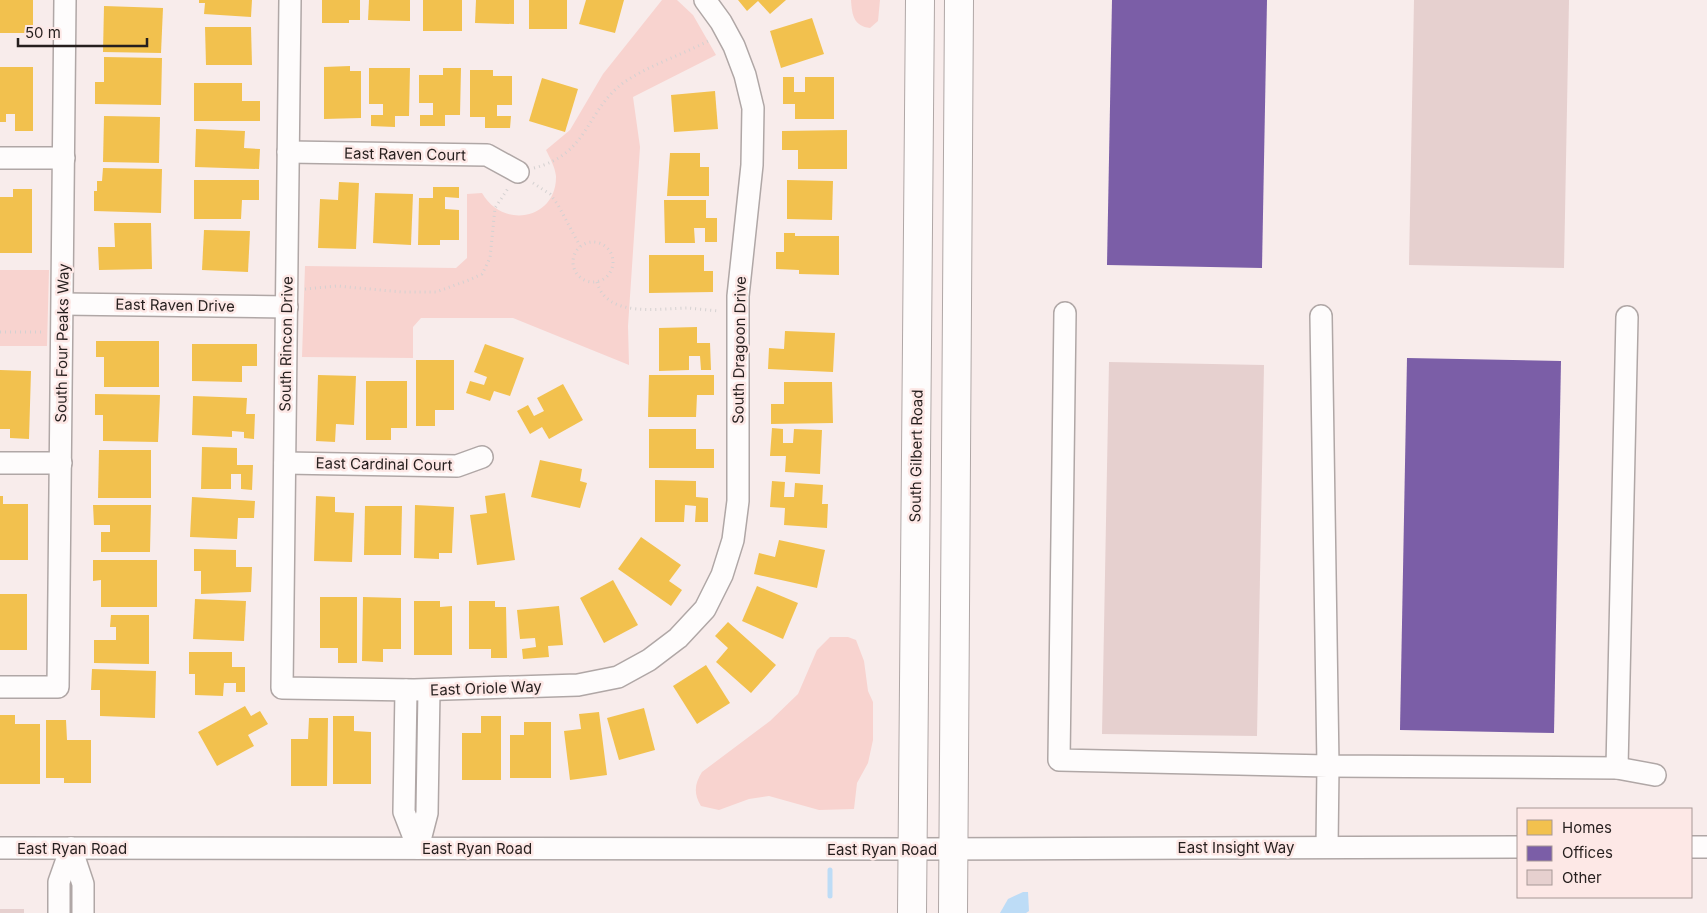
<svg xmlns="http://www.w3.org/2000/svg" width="1707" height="913" font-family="Inter,sans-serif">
<rect width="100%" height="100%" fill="#f8eceb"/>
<g fill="#f8d3cf">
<path d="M662 0H677L693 15 716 55 633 97 640 147 628 326 629 365 513 318H421L413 327V358L302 357 305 266 456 268 467 258V194L482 193C503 230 557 219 556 176 555 167 550 158 546 150L570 130 603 74Z"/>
<path d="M851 0H880L878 21 870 28C854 26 852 16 851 0Z"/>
<path d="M0 270H49L47 346H0Z"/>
<path d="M830 637H848L856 640 864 661 868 691 873 702V740L868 763 857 783 854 809 819 810 769 796 749 799 719 810 701 806C693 793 695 783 702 772L770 721 798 694 817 650Z"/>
</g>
<path fill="#bddcf6" d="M1023 892H1028L1029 911 1026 913H1000L1008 899Z"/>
<g fill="#f2c14e">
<rect x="0" y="0" width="33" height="33"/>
<path d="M199 0H252L251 17 204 14 205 3H199Z"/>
<path d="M322 0H360V20H349V23H322Z"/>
<path d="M369 0H410V21L368 20Z"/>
<rect x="423" y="0" width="39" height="31"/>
<path d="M476 0H514V24L475 23Z"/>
<rect x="529" y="0" width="38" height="29"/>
<path d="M586 0H624L615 33 579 24Z"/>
<path d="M738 0H786L770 14 758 1 747 11Z"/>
<path d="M104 6 163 8 161 53 103 52Z"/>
<path d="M812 18 824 54 781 68 770 31Z"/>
<path d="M205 27H251L252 65H206Z"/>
<path d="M104 57 162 58 161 105 95 104V82H104Z"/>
<path d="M350 66V71H361V118L324 119V67Z"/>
<path d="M0 67H33V131H15V114H6V122H0Z"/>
<path d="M369 68H410L409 116H395V127L371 126V115H383V104H369Z"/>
<path d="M443 68H461L460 115H445V126H420V115H433V103H419V75H443Z"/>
<path d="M470 70H493V76H512V105H497V116H511L510 128H485V117H470Z"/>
<path d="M783 77H794V92H805V77H834V119H795V104H783Z"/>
<path d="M542 78 578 89 565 132 529 121Z"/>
<path d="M194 83H242V101H260V121H194Z"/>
<path d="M715 91 718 129 674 132 671 95Z"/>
<path d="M104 116 160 117 159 163 103 162Z"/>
<path d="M196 129 245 131 244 148 260 149 259 169 195 167Z"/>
<path d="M847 130V169H798V150H782V131Z"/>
<path d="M670 153H700V167H709V196H667Z"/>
<path d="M103 168 162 169 161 213 94 211V191H97V181H102Z"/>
<path d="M194 180H259V200H242L241 219H194Z"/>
<path d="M787 180 833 181 832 220 787 219Z"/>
<path d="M339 182 359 183 356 249 318 248 320 199 338 200Z"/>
<path d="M433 187H459V198L445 197V209L459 210V240H440V245H418L419 198H433Z"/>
<path d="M13 189H32V253H0V197H13Z"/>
<path d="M375 193 413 194 411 245 373 243Z"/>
<path d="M664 200H706V218H717V242H705V228H694L695 243H665Z"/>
<path d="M114 223H151L152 269 99 270 98 247H115Z"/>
<path d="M204 230 250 231 248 272 202 270Z"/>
<path d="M784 233H795V236H839V275L799 274V270L776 269V252H784Z"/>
<path d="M649 255H704V271H713V292L649 293Z"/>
<path d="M697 327V343H710L711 370H701L700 356H689V370L659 371V328Z"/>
<path d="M785 331 835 333 833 372 768 369 769 348 784 349Z"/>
<path d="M96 341H159V387H104V357H96Z"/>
<path d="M192 344H257V366H242V382L192 381Z"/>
<path d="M485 344 524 358 510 396 494 391 490 401 466 393 470 381 484 385 487 377 474 372Z"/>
<path d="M416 360H454V410H435V426H416Z"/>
<path d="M0 370 31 371 29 439 10 438V429H0Z"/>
<path d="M318 375 356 376 354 425 336 424 335 442 316 441Z"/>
<path d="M649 375H714V395H697L696 417H648Z"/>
<path d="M366 381H407V428H391V440H366Z"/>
<path d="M784 382H832L833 423 771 424V404H784Z"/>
<path d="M563 384 583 420 549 439 542 427 530 434 517 411 528 405 534 416 544 411 537 398Z"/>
<path d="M95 394 160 395 158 442 103 441V415H95Z"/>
<path d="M193 396 247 398 246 414H255L254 439 244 438V432L232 431V437L192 435Z"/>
<path d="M772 428 783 429V443H793L794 429 822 430 820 474 785 472 786 456H770Z"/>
<path d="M649 429H696V449H714V468H649Z"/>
<path d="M202 447 237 448V465H253L252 490 241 489V474H231V489H201Z"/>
<path d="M99 450H151V498H98Z"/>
<path d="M540 460 582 469 580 481 587 483 580 508 531 497Z"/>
<path d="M655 480 696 481V497L708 498V522H695L696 506 685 505 684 522H655Z"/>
<path d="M772 481 785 482 784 497H794L795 483 823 485 822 504H828L827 528 784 525 785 508 770 507Z"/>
<path d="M505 493 515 560 477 565 470 515 487 513 485 496Z"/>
<path d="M0 496H3V504H28V560H0Z"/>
<path d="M316 496 335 497V512L354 513 352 562 314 561Z"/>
<path d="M192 497 255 501 254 518H238L237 539 190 537Z"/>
<path d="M93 505H151L150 552H101V532H110V525H94Z"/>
<path d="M415 505 454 507 452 553H439V559L414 558Z"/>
<path d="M365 506H402L401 555H364Z"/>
<path d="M641 537 681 565 669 581 682 590 671 606 618 569Z"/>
<path d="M779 540 825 550 817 588 754 574 759 553 775 557Z"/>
<path d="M194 549 236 550V567H252L251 592 201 594V571H194Z"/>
<path d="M93 560H157V607H101V580L93 581Z"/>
<path d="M613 580 638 625 604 643 580 598Z"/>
<path d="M757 586 798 603 783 639 742 621Z"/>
<rect x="0" y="594" width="27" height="56"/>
<path d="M320 597H357V663H338V648H320Z"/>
<path d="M363 597 401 598V649H383V662L362 661Z"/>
<path d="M195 599 246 601 244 641 193 639Z"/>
<path d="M414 601H440V607L452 606V655H414Z"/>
<path d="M469 601H495V607H506L507 658H491V649H469Z"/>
<path d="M559 606 563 645 548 646 549 657 523 659 522 649 536 647 535 638 520 639 517 610Z"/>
<path d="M111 615H149V664L94 663V640H116V627H110Z"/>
<path d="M728 622 776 665 751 693 716 662 728 648 715 636Z"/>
<path d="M189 652H232V667H245V692H236V683H224L223 696 195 695V674H189Z"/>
<path d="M706 665 730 703 697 724 673 686Z"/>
<path d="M92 669 156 671 155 718 100 716V690H91Z"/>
<path d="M245 706 251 716 260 711 268 724 248 735 254 746 217 766 198 732Z"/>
<path d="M644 708 655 750 619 760 607 718Z"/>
<path d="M599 712 607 775 570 780 564 731 581 729 579 714Z"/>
<path d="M0 715H15V724H40V784H0Z"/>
<path d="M333 716H354V731L371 732V784H333Z"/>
<path d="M481 716H501V780H462V733H481Z"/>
<path d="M309 718H328L327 786H291V739H308Z"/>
<path d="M46 720H66L67 740H91V783H64V778H46Z"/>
<path d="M524 722H551V778H510V735H524Z"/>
</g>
<g fill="#7b5ea7">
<path d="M1112 0H1267L1262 268 1107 265Z"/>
<path d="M1407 358 1561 361 1554 733 1400 730Z"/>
</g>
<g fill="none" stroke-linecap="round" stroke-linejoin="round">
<path stroke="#bddcf6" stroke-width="5" d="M830 870V896"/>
</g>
<g fill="#e6d0cf">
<path d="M1414 0H1569L1564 268 1409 265Z"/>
<path d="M1109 362 1264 365 1257 736 1102 734Z"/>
<rect x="0" y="909" width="24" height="4"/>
</g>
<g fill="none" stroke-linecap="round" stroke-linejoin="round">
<defs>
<g id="minor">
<path d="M290 0 282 688 414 690 578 685 618 677 649 660 678 638 705 609 722 575 733 540 738 501V296L752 165 753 108 745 75 734 46 721 22 705 0"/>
<path d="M288 152 487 155 518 172"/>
<path d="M0 158H64"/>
<path d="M63 304 287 307"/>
<path d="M1065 313 1059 760 1328 766 1327 847"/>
<path d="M1321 316 1328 766 1617 768 1627 317"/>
<path d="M0 463H61"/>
<path d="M285 463 457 466 482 457"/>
<path d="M0 687H58L65 0"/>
<path d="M406 690 404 812 418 848"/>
<path d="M1617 768 1655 775"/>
<path d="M1691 847H1707"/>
<path d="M0 848 912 849 1518 847"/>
<path d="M71 848 83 884V913"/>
<path d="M418 848 427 813 429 690"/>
<path d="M59 913V882L71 848"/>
</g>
<g id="major">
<path d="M912 913 920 0"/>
<path d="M953 913 959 0"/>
</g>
</defs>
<use href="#minor" stroke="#b0a7a6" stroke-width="24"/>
<use href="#major" stroke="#b0a7a6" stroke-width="30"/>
<g stroke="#d4d1d1" stroke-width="3" stroke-dasharray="1 4" stroke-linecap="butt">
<path d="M534 168C589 154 585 112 623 83 649 65 682 55 710 40"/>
<path d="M533 183 550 194 558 205 580 246"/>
<circle cx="593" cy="262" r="20"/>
<path d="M597 282C607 319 660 308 688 308 698 309 709 310 719 311"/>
<path d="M305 289 337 286 402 292H436L469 280 482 274 490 258 495 208 509 187"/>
<path d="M0 332H44"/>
</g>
<use href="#minor" stroke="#fefcfc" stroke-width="21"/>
<use href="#major" stroke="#fefcfc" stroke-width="28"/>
</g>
<g text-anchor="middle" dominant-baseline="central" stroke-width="5" stroke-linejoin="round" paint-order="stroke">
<g font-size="15" fill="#261f1e" stroke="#fde8e6">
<text transform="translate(405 154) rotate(1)">East Raven Court</text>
<text transform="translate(175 305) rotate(1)">East Raven Drive</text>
<text transform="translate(62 343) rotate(-89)">South Four Peaks Way</text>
<text transform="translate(286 344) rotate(-89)">South Rincon Drive</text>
<text transform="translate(739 350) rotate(-89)">South Dragoon Drive</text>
<text transform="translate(916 456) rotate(-89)">South Gilbert Road</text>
<text transform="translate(384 464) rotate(1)">East Cardinal Court</text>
<text transform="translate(486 688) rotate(-2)">East Oriole Way</text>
<text x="1236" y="847">East Insight Way</text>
<text x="72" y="848">East Ryan Road</text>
<text x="477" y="848">East Ryan Road</text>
<text x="882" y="849">East Ryan Road</text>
</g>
</g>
<rect x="1517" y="808" width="175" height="90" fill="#fde8e6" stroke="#a79896"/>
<rect x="1527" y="820" width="25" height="15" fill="#f2c14e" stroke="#a79896"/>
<text x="1562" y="833" font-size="15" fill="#261f1e">Homes</text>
<rect x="1527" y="846" width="25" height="15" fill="#7b5ea7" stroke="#a79896"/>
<text x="1562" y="858" font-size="15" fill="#261f1e">Offices</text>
<rect x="1527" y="870" width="25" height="15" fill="#e6d0cf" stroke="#a79896"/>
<text x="1562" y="883" font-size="15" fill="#261f1e">Other</text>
<path d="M18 38v8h129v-8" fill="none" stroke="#261f1e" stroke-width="2.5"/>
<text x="25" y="38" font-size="15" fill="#261f1e" stroke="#fde8e6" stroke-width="4" paint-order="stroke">50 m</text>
</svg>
